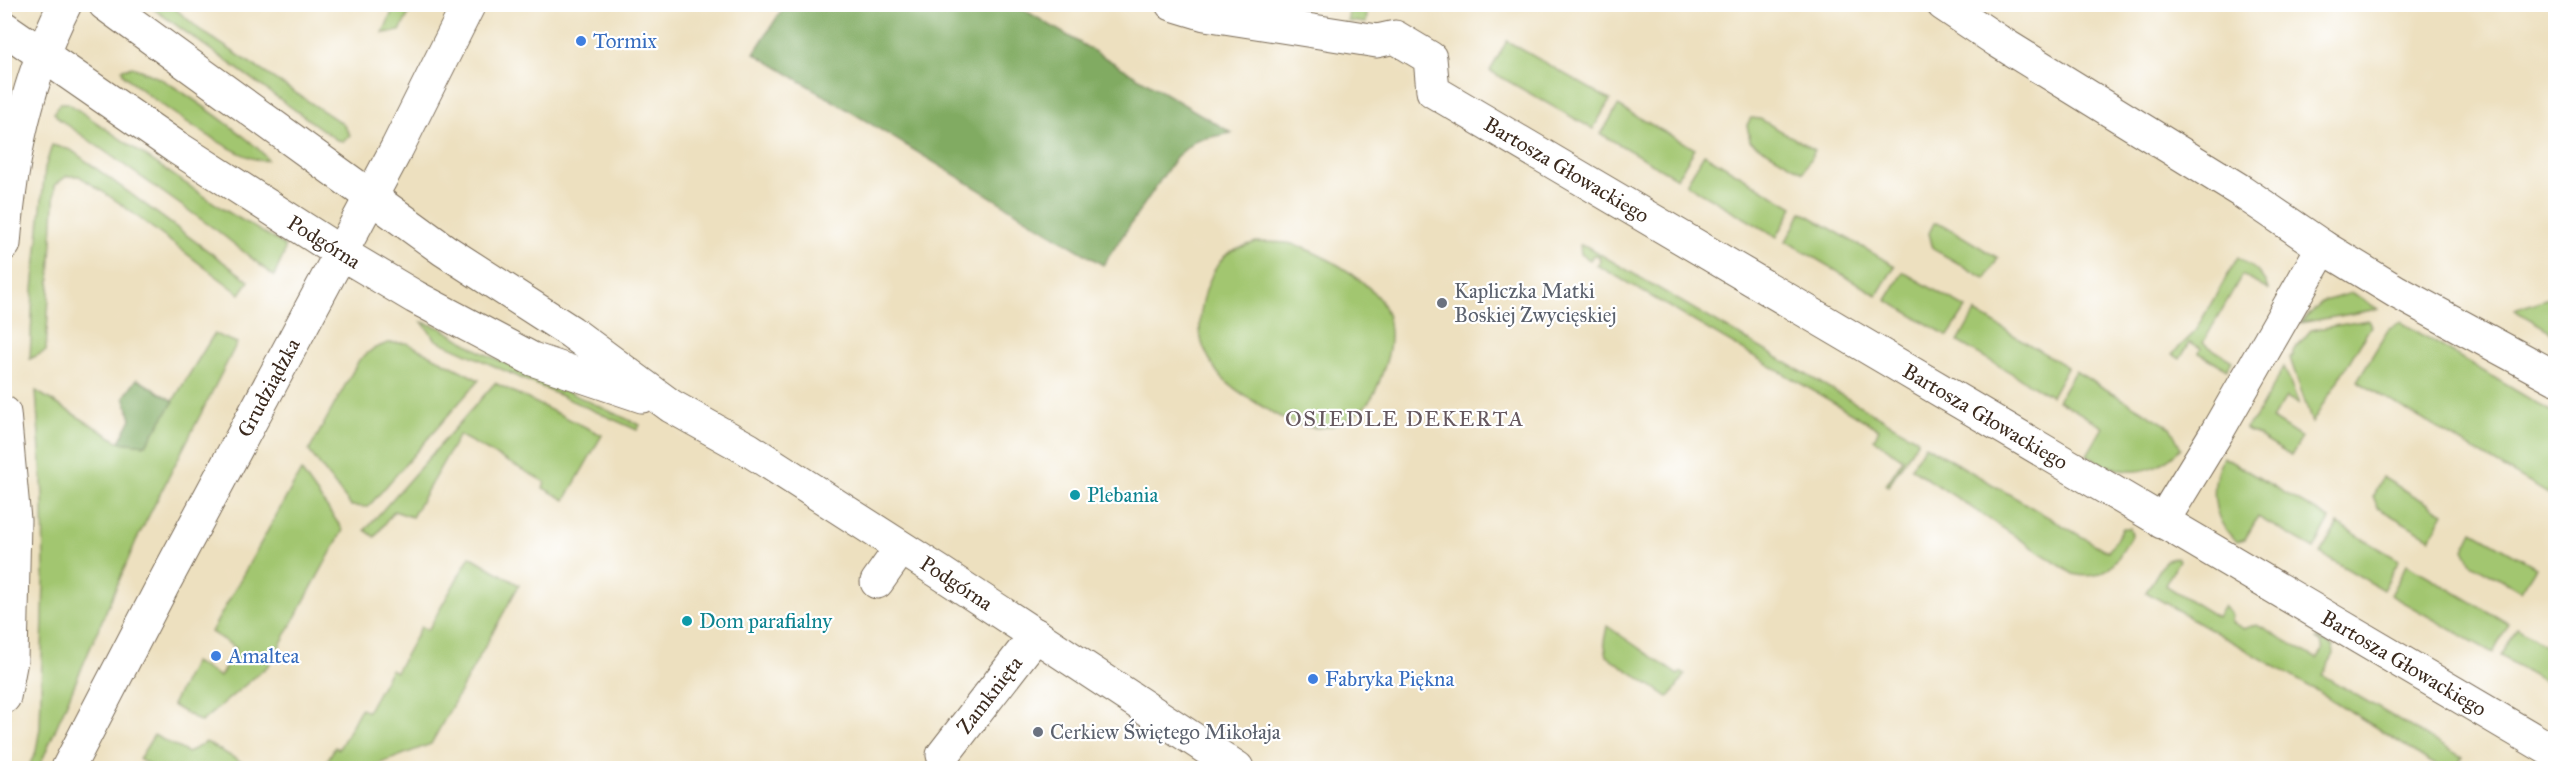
<svg xmlns="http://www.w3.org/2000/svg" width="2560" height="773" font-family="'IM FELL Great Primer',serif">
<rect width="100%" height="100%" fill="#fff"/>
<filter id="ink" filterUnits="userSpaceOnUse"><feTurbulence type="fractalNoise" baseFrequency=".0167" numOctaves="2"/><feDisplacementMap in="SourceGraphic" scale="12" xChannelSelector="R" yChannelSelector="G"/><feConvolveMatrix kernelMatrix="1 2 1 2 8 2 1 2 1" color-interpolation-filters="sRGB"/></filter>
<filter id="wash" filterUnits="userSpaceOnUse"><feTurbulence type="fractalNoise" baseFrequency=".008" numOctaves="4" result="noise"/><feDisplacementMap in="SourceGraphic" scale="24" xChannelSelector="R" yChannelSelector="G"/><feGaussianBlur stdDeviation="1.35" result="paint"/><feColorMatrix in="noise" values="0 0 0 0 0 0 0 0 0 0 0 0 0 0 0 0 0 1.4 0 .05"/><feComposite in="paint" operator="in"/></filter>
<g filter="url(#wash)">
<rect width="100%" height="100%" fill="#ede0bf"/>
<g fill="#a2c66f" stroke="#6e7846" stroke-width="1.5">
<path d="M148 5H171L200 30 343 124 350 135 344 141 337 140Z"/>
<path d="M395 5H413L400 31 383 33Z"/>
<path d="M1349 5H1368L1366 23 1348 21Z"/>
<path d="M1507 41 1610 100 1593 129 1490 71Z"/>
<path d="M132 67C146 72 159 77 171 85 186 94 265 148 267 160 246 167 140 92 123 74L122 69Z"/>
<path d="M60 103H68L223 209 281 243 285 247 284 254 274 276 219 232 59 119 54 113Z"/>
<path d="M1618 106 1695 149 1677 178 1601 134Z"/>
<path d="M1751 118 1760 119 1815 150 1803 172 1750 141 1747 125Z"/>
<path d="M52 145 71 150 249 281 240 294 118 202 79 176H67L55 185 46 351 30 359 33 290 45 168Z"/>
<path d="M1704 154 1793 207 1777 237 1686 184Z"/>
<path d="M1802 212 1895 266 1877 295 1786 241Z"/>
<path d="M1934 223 1942 224 1998 258 1986 279 1933 249 1929 233Z"/>
<path d="M1256 242C1267 243 1281 241 1292 244 1322 254 1360 274 1380 300 1393 318 1392 345 1385 365 1380 380 1375 398 1362 409 1323 443 1290 425 1252 400 1241 393 1224 383 1217 372 1212 364 1205 352 1202 343 1195 318 1207 272 1227 254 1233 248 1247 246 1256 242Z"/>
<path d="M1580 245 1586 246 1917 439 1918 441 1888 486 1886 485 1903 459 1874 439 1879 429 1597 265 1600 261 1599 256 1593 255 1590 260 1581 254Z"/>
<path d="M2238 257C2250 265 2265 275 2268 290L2242 275 2203 343 2232 361 2227 369 2199 353 2201 348 2190 342 2180 359 2172 354 2194 333Z"/>
<path d="M1903 272 1966 308 1948 336 1886 300Z"/>
<path d="M2352 293 2378 309 2300 323 2324 301Z"/>
<path d="M2555 296V334L2514 310Z"/>
<path d="M1975 312 2067 367 2051 396 1958 342Z"/>
<path d="M2368 320 2371 326 2312 423 2290 358 2293 356V351L2311 330Z"/>
<path d="M422 322 441 328 481 352 640 425 637 430 436 340Z"/>
<path d="M2401 322 2555 414V498L2357 381 2389 328Z"/>
<path d="M214 334 237 343 136 541 41 763 37 768H28L36 751 40 728 44 578 43 496 36 391 119 442 146 445Z"/>
<path d="M388 343H407L479 380 368 507 351 506 309 451 359 360 373 349Z"/>
<path d="M2284 367 2299 404 2286 397 2272 419 2302 438 2291 456 2245 428 2255 418Z"/>
<path d="M2075 371 2170 427 2181 448C2151 478 2121 477 2087 455L2103 427 2058 400Z"/>
<path d="M495 383 602 435 565 500 543 488 545 482 459 435 412 517 394 511 375 537 365 530Z"/>
<path d="M1925 445 2108 552 2123 528H2130L2132 535C2117 559 2108 583 2073 574L1911 468Z"/>
<path d="M2223 457 2330 519 2314 549 2258 517 2245 539 2237 541C2211 521 2209 485 2223 457Z"/>
<path d="M301 471 343 530 269 665 201 722 172 705 194 662 220 677 236 648 211 632Z"/>
<path d="M2382 477 2444 513 2430 538 2378 508 2373 496Z"/>
<path d="M2338 524 2399 560 2383 590 2320 553Z"/>
<path d="M2473 531 2536 567 2521 591 2471 563 2464 549Z"/>
<path d="M470 556 519 585 431 744 368 768H323L335 747 339 749 361 708 367 712 391 669 396 672 421 627 428 630Z"/>
<path d="M2177 557 2179 560 2165 585 2217 617 2224 606 2232 615 2231 622 2244 629 2257 624 2317 659 2323 650 2321 642 2316 639 2318 638 2333 647 2334 654 2322 675 2462 757 2456 768H2442L2432 763 2326 696 2146 592 2165 561Z"/>
<path d="M2407 564 2509 624 2493 653 2390 595Z"/>
<path d="M1607 626 1678 675 1681 672 1685 675 1671 695 1668 697 1607 656 1604 641Z"/>
<path d="M2517 628 2555 651V688L2501 656Z"/>
<path d="M154 735 188 753 206 742 252 768H154L139 759Z"/>
</g>
<g fill="#81ab62" stroke="#5e6a40" stroke-width="1.5">
<path d="M785 5H1016L1232 133 1196 140 1176 157 1103 265 754 53Z"/>
<path d="M137 379 174 401 146 445 119 442 131 419 124 397Z"/>
</g>
</g>
<g filter="url(#ink)">
<g fill="none" stroke-linecap="round" stroke-linejoin="round">
<defs>
<g id="minor">
<path id="s1" d="M1172 4 1205 14 1377 41 1395 37 1430 58 1433 91 2556 753"/>
<path d="M1943 4 1998 41 2241 191 2323 247 2397 292 2556 378"/>
<path id="s2" d="M371 197 444 250 571 332 671 406 748 449 941 573 1237 768"/>
<path d="M341 253 415 297 532 359 642 396"/>
<path d="M2162 522 2217 432 2323 247"/>
<path d="M877 582 901 548"/>
<path id="s3" d="M943 755 1036 635"/>
</g>
<g id="major">
<path d="M105 4 371 197"/>
<path d="M4 28 176 147 341 253"/>
<path d="M4 244C11 159 26 81 65 4"/>
<path d="M4 413 14 520 11 660 4 697"/>
<path id="s4" d="M68 768 165 581 397 148 469 4"/>
</g>
</defs>
<use href="#minor" stroke="#796a56" stroke-width="35"/>
<use href="#major" stroke="#796a56" stroke-width="35"/>
<use href="#minor" stroke="#fff" stroke-width="33"/>
<use href="#major" stroke="#fff" stroke-width="33"/>
</g>
</g>
<g fill="#3f7fe0" stroke="#fff" stroke-width="2">
<circle cx="581" cy="41" r="6"/>
<circle cx="216" cy="656" r="6"/>
<circle cx="1313" cy="679" r="6"/>
</g>
<g fill="#6b7280" stroke="#fff" stroke-width="2">
<circle cx="1442" cy="303" r="6"/>
<circle cx="1038" cy="732" r="6"/>
</g>
<g fill="#0f9aa8" stroke="#fff" stroke-width="2">
<circle cx="1075" cy="495" r="6"/>
<circle cx="687" cy="621" r="6"/>
</g>
<g text-anchor="middle" dominant-baseline="central" stroke-width="4.5" stroke-linejoin="round" paint-order="stroke">
<g font-size="21" fill="#366cbe" stroke="#fff" text-anchor="start">
<text x="593" y="41">Tormix</text>
<text x="228" y="656">Amaltea</text>
<text x="1325" y="679">Fabryka Piękna</text>
</g>
<g font-size="21" fill="#3b2a1e" stroke="#fff">
<text stroke="none"><textPath href="#s1" startOffset="456">Bartosza Głowackiego</textPath></text>
<text transform="translate(324 242) rotate(32)">Podgórna</text>
<text stroke="none"><textPath href="#s4" startOffset="430">Grudziądzka</textPath></text>
<text stroke="none"><textPath href="#s1" startOffset="942">Bartosza Głowackiego</textPath></text>
<text stroke="none"><textPath href="#s2" startOffset="702">Podgórna</textPath></text>
<text stroke="none"><textPath href="#s1" startOffset="1428">Bartosza Głowackiego</textPath></text>
<text stroke="none"><textPath href="#s3" startOffset="76">Zamknięta</textPath></text>
</g>
<g font-size="21" fill="#5b616d" stroke="#fff" text-anchor="start">
<text x="1454" y="291">Kapliczka Matki<tspan x="1454" dy="24">Boskiej Zwycięskiej</tspan></text>
<text x="1050" y="732">Cerkiew Świętego Mikołaja</text>
</g>
<g font-size="21" fill="#0d838f" stroke="#fff" text-anchor="start">
<text x="1087" y="495">Plebania</text>
<text x="699" y="621">Dom parafialny</text>
</g>
<g font-size="22" letter-spacing="1.5" fill="#66585f" stroke="#fff">
<text x="1405" y="418">OSIEDLE DEKERTA</text>
</g>
</g>
<rect width="2560" height="773" fill="none" stroke="#fff" stroke-width="24"/>
</svg>
